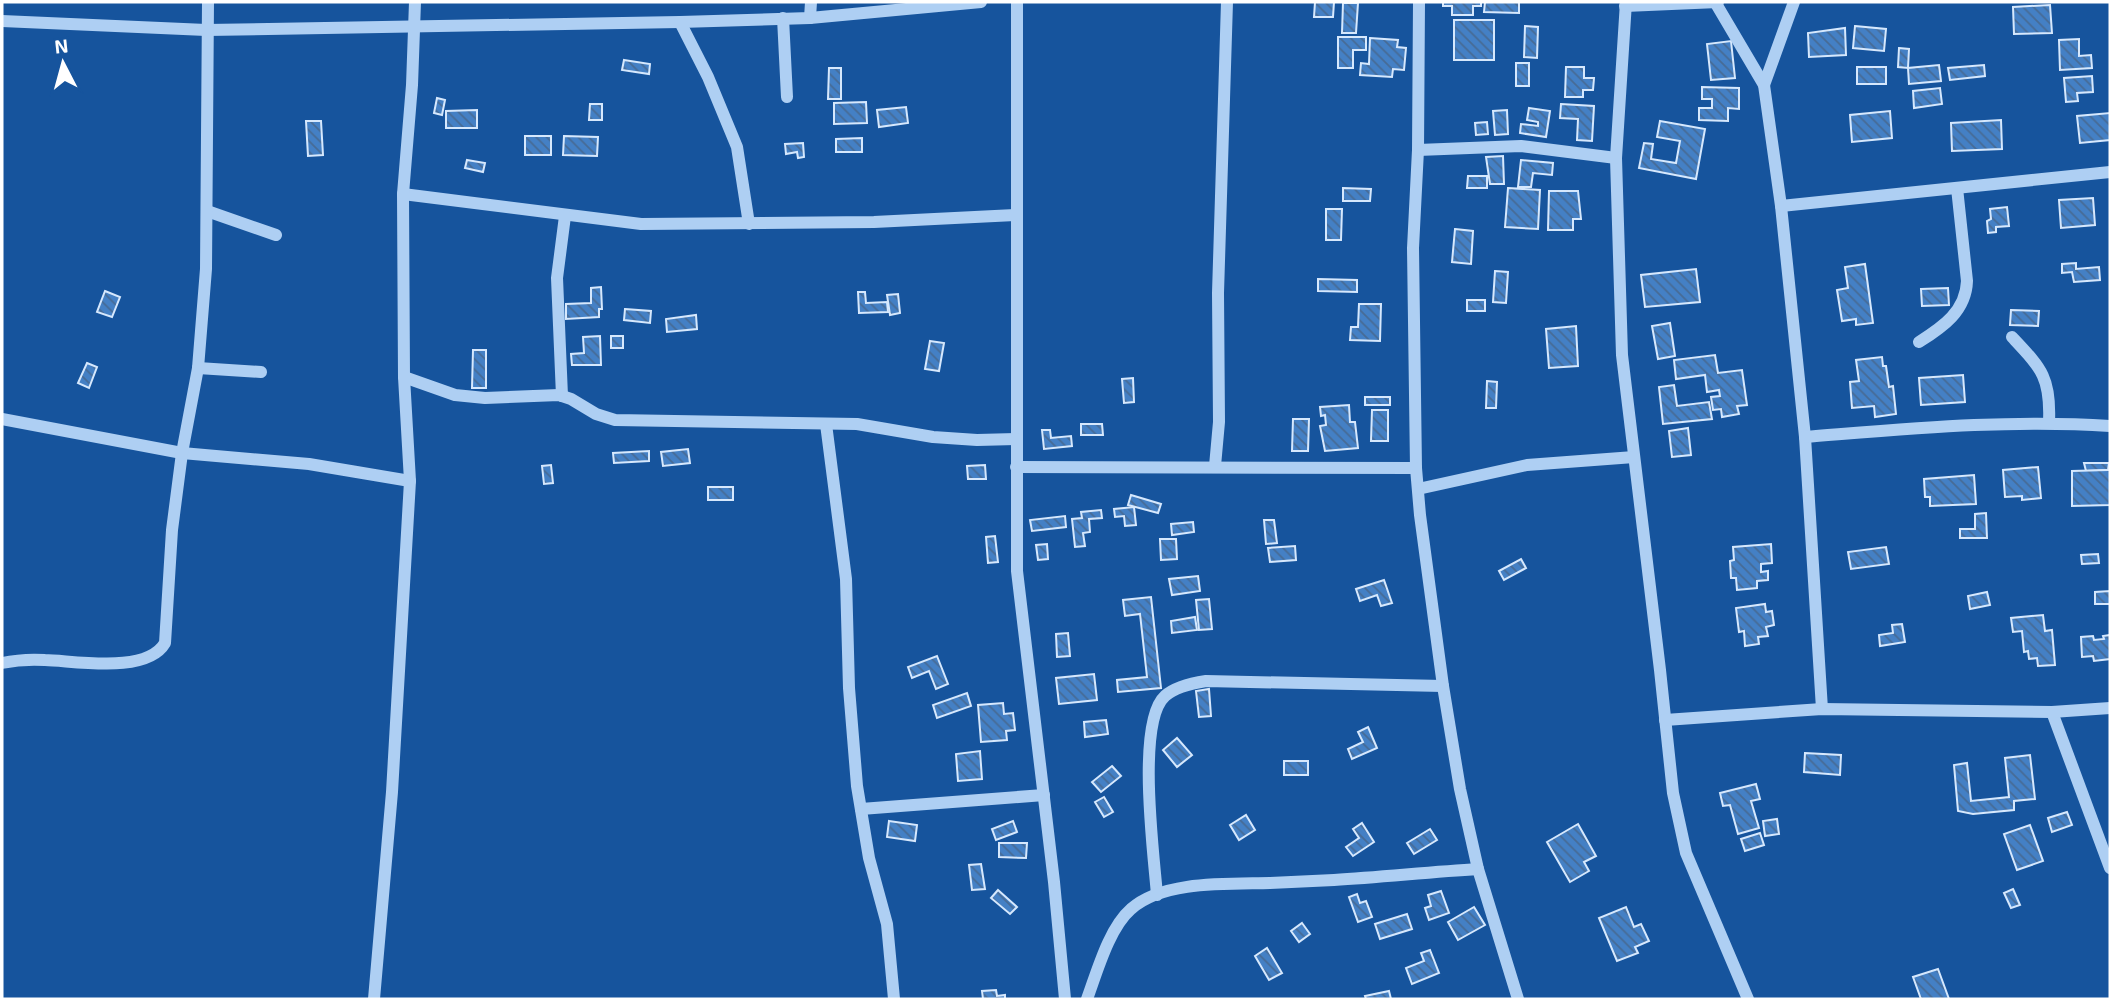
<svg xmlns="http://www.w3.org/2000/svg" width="2112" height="1001" font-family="'Exo 2',sans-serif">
<defs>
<pattern id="building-back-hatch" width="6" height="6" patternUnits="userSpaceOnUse" patternTransform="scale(1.75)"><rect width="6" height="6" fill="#4480c5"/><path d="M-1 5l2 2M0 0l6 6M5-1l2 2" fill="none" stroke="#476b95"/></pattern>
</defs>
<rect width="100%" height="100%" fill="#16549d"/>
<g fill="url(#building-back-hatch)" stroke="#d6e8fd" stroke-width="2">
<path d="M1315 2H1334L1333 17H1314Z"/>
<path d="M1443 2H1481V6H1473V15H1452V6H1443Z"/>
<path d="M1485 2H1519V13L1484 12Z"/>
<path d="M1343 3H1358L1356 33H1342Z"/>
<path d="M2050 5 2052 33 2014 34 2013 7Z"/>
<rect x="1454" y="20" width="40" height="40"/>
<path d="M1525 26 1538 27 1537 58 1524 57Z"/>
<path d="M1855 26 1886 29 1884 51 1853 48Z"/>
<path d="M1845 28 1846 55 1809 57 1808 33Z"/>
<path d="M1338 37H1366V50H1353V68H1338Z"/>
<path d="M1370 38 1398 40 1397 47 1406 48 1404 70 1393 69 1392 77 1360 75 1361 63 1369 64Z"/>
<path d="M2079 39V56L2091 55 2092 68 2060 70 2059 40Z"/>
<path d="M1731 41 1735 78 1711 80 1707 44Z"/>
<path d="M1899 48 1909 49 1908 68 1898 67Z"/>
<path d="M624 60 650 64 649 74 622 70Z"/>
<rect x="1516" y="63" width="13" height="23"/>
<path d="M1939 65 1941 81 1909 84 1908 68Z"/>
<path d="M1984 65 1985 76 1950 80 1948 68Z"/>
<path d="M1566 67H1584V78H1594L1593 90H1583V97H1565Z"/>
<rect x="1857" y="67" width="29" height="17"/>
<path d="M829 68H841V99H828Z"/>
<path d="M2092 76 2093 92 2077 93 2078 101 2066 102 2064 78Z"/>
<path d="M1702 87 1739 88V109L1728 108V121L1699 120V108H1712V99H1702Z"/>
<path d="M1940 88 1942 104 1914 108 1913 91Z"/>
<path d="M437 98 445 100 442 115 434 113Z"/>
<path d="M866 102 867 123 834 124V103Z"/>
<path d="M590 104H602V120H589Z"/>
<path d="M1561 104 1594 106 1592 141 1577 140 1578 119 1560 118Z"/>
<path d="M906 107 908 123 879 127 877 110Z"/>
<path d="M1529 108 1550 111 1546 137 1520 133 1521 124 1538 126V122L1527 120Z"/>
<path d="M477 110V128H446V111Z"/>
<path d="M1507 110 1508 134 1495 135 1493 111Z"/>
<path d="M1890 111 1892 138 1852 142 1850 115Z"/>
<path d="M2110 113V140L2080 143 2077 116Z"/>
<path d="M2001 120 2002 149 1952 151 1951 123Z"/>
<path d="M306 121H321L323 155 308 156Z"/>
<path d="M1660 121 1705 129 1696 179 1639 168 1644 143 1653 144 1651 159 1676 163 1680 141 1657 137Z"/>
<path d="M1487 122 1488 134 1476 135 1475 123Z"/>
<rect x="525" y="136" width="26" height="19"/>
<path d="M564 136 598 137 597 156 563 155Z"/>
<path d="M862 138V152H836V139Z"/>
<path d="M803 143 804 157 798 158 797 152 786 154 785 144Z"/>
<path d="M1503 156 1504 184H1490L1486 157Z"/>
<path d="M467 160 485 163 483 172 465 168Z"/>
<path d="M1521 160 1553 163 1552 175 1533 173 1531 187H1518Z"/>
<path d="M1468 176H1487V188H1467Z"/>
<path d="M1343 188 1371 189 1370 201H1343Z"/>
<path d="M1508 188 1540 190 1538 229 1505 227Z"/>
<path d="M1549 191H1578L1581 219H1573V230H1548Z"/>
<path d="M2093 198 2095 225 2061 228 2059 200Z"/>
<path d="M2007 207 2009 226 1996 227V232L1988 233 1987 221 1991 219 1990 209Z"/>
<path d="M1326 209H1342L1341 240H1326Z"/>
<path d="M1455 229 1473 231 1471 264 1452 262Z"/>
<path d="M2076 263V269L2099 267 2100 280 2074 282 2072 272 2062 273V264Z"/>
<path d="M1865 264 1873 323 1856 325V319L1842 321 1837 290 1848 288 1845 267Z"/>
<path d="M1696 269 1700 302 1645 307 1641 275Z"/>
<path d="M1495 271 1508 272 1506 303 1493 302Z"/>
<path d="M1318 279 1357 280V292L1318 291Z"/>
<path d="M601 287 602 309H599V317L566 319V304L591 303V288Z"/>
<path d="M1948 288 1949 305 1922 306 1921 289Z"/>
<path d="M105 291 120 297 112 317 97 312Z"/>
<path d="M858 292H865L866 303 887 302 888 312 859 313Z"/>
<path d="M898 294 900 313 890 315 887 295Z"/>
<rect x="1467" y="300" width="18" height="11"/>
<path d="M1359 304H1381L1380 341 1350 340 1351 327H1358Z"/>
<path d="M625 309 651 311 650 323 624 320Z"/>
<path d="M2011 310 2039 311 2038 326 2010 325Z"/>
<path d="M696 315 697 329 667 332 666 319Z"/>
<path d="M1670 323 1675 356 1658 359 1652 326Z"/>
<path d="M1576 326 1578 366 1549 368 1546 329Z"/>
<path d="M600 336 601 365H572L571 354 584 353 583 337Z"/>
<rect x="611" y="336" width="12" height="12"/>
<path d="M930 341 944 343 939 371 925 369Z"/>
<path d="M473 350H486V388H472Z"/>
<path d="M1715 355 1718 373 1742 370 1747 405 1737 406 1739 414 1722 417 1721 409 1713 410 1711 397 1720 396 1719 390 1707 392 1705 375 1676 379 1674 360Z"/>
<path d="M1882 357 1883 366H1886L1889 387 1893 386 1896 414 1875 417 1874 406 1852 408 1850 382 1859 381 1856 360Z"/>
<path d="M87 363 97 367 89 388 78 383Z"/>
<path d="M1963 375 1965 402 1921 405 1919 378Z"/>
<path d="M1133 378 1134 402 1124 403 1122 379Z"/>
<path d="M1487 381 1497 382 1496 408H1486Z"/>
<path d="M1674 385 1677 406 1709 402 1712 419 1663 424 1659 387Z"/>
<rect x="1365" y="397" width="25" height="8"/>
<path d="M1349 405 1350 422H1355L1358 448 1325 451 1320 426 1326 425 1325 415 1321 416 1320 407Z"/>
<path d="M1372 410H1388V441H1371Z"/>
<path d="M1293 419H1309L1308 451H1292Z"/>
<path d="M1081 424H1102L1103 435H1081Z"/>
<path d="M1688 428 1691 455 1672 457 1669 431Z"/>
<path d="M1042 430H1050L1051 438 1071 436 1072 446 1044 449Z"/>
<path d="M688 449 690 463 663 466 661 452Z"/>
<path d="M649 451V461L614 463 613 453Z"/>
<path d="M2084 463H2109L2108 470 2086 471Z"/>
<path d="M551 465 553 483 544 484 542 466Z"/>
<path d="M985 465 986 479H968L967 466Z"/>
<path d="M2038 467 2041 498 2022 500V496L2005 497 2003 470Z"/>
<path d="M2108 470H2110V505L2072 506V471Z"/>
<path d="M1974 475 1976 504 1930 506V497H1925L1924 479Z"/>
<rect x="708" y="487" width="25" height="13"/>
<path d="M1131 495 1161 504 1158 513 1128 505Z"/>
<path d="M1134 507 1136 525 1125 526 1124 516 1115 517 1114 509Z"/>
<path d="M1101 510 1102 518 1089 519 1090 532 1083 533 1085 546 1075 547 1072 519 1082 518 1081 512Z"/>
<path d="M1986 513 1987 538H1960V529H1975V514Z"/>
<path d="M1065 516 1066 527 1032 531 1030 520Z"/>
<path d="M1264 520H1274L1277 543 1266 544Z"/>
<path d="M1193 522 1194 532 1172 535 1171 524Z"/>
<path d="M995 536 998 562 988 563 986 537Z"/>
<path d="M1160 539H1176L1177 559 1161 560Z"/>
<path d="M1047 544 1048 559 1038 560 1036 545Z"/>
<path d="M1771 544 1772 563 1761 564V572L1768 571V580L1757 581V588L1737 590 1736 578H1731L1730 561 1734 560 1733 547Z"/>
<path d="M1295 546 1296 560 1270 562 1268 548Z"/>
<path d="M1886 547 1889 564 1851 569 1848 552Z"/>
<path d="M2098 554 2099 563 2082 564 2081 555Z"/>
<path d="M1521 559 1526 568 1504 580 1499 571Z"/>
<path d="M1198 576 1200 591 1172 595 1169 579Z"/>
<path d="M1384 580 1392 603 1381 606 1377 595 1360 601 1356 589Z"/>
<path d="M2110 591V604H2095V592Z"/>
<path d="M1987 592 1990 605 1970 609 1968 596Z"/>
<path d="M1151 597 1161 688 1118 692 1117 680 1147 677 1140 614 1125 616 1123 600Z"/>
<path d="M1209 599 1212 629 1199 630 1196 600Z"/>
<path d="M1765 604 1766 612 1772 611 1774 625 1766 627 1768 636 1758 637 1759 644 1745 646 1744 631 1739 632 1736 608Z"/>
<path d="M2043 615 2045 631 2052 630 2055 665 2038 666 2037 658 2029 659 2028 651 2024 652 2022 631 2013 632 2011 618Z"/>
<path d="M1195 617 1197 630 1172 633 1171 621Z"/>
<path d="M1902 624 1905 642 1880 646 1879 635 1893 633 1892 625Z"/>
<path d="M1068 633 1070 656 1057 657 1056 634Z"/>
<path d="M2110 635V659L2094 661 2093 656 2082 657 2081 637 2093 636 2094 640 2104 639 2103 636Z"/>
<path d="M937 656 948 684 936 689 929 671 912 678 908 667Z"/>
<path d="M1094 674 1097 700 1059 704 1056 678Z"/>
<path d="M1209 689 1211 716 1199 717 1196 691Z"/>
<path d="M967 693 971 706 937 718 933 705Z"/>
<path d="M1003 703 1004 714 1013 713 1015 730 1006 731 1007 740 981 742 978 705Z"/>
<path d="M1106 720 1108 734 1085 737 1084 722Z"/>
<path d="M1368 727 1377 748 1352 759 1348 749 1363 742 1358 732Z"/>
<path d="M1177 738 1192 755 1177 767 1163 750Z"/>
<path d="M980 751 982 779 958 781 956 754Z"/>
<path d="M1805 753 1841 755 1840 775 1804 772Z"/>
<path d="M2030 755 2035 799 2014 801V810L1973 814 1958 811 1954 765 1967 763 1971 801 2009 797 2005 758Z"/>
<rect x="1284" y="761" width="24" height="14"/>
<path d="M1112 766 1121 776 1101 792 1092 782Z"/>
<path d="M1756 784 1760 799 1751 801 1759 828 1738 834 1730 805 1723 806 1720 793Z"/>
<path d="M1104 797 1113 812 1104 817 1095 802Z"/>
<path d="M2067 812 2072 825 2052 832 2048 818Z"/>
<path d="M1246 815 1255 830 1239 840 1230 825Z"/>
<path d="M1777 819 1779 834 1765 836 1763 821Z"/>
<path d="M889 821 917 825 915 841 887 837Z"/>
<path d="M1013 821 1017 832 996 840 992 829Z"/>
<path d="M1362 823 1374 842 1353 856 1346 847 1359 838 1353 829Z"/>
<path d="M1578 824 1596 856 1584 862 1589 871 1570 882 1547 842Z"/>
<path d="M2030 825 2043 861 2017 870 2004 834Z"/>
<path d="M1430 829 1437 840 1414 854 1407 843Z"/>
<path d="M1760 833 1764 845 1745 851 1741 839Z"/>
<path d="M999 843H1027L1026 858 999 857Z"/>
<path d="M981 864 985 889 972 890 969 865Z"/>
<path d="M2013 889 2020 905 2011 908 2004 893Z"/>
<path d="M998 890 1017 907 1010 914 991 898Z"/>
<path d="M1441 891 1449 913 1429 920 1425 908 1431 906 1428 895Z"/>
<path d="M1357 894 1360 903 1366 901 1372 917 1358 922 1349 897Z"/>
<path d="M1474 907 1485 925 1458 940 1448 922Z"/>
<path d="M1626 907 1634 927 1641 924 1649 941 1635 947 1638 953 1617 961 1599 918Z"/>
<path d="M1407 914 1412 929 1380 939 1375 924Z"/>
<path d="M1302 923 1310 934 1299 942 1291 931Z"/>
<path d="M1267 948 1282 973 1269 980 1255 956Z"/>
<path d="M1430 950 1439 973 1412 984 1406 968 1424 961 1421 953Z"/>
<path d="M1938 969 1949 999H1921L1913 977Z"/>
<path d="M996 990 997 996 1005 995V999H983L982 991Z"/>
<path d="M1389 991 1391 999H1366L1365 996Z"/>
</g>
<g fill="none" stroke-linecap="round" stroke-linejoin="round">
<g stroke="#aecff3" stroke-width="12">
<path d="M1017 2V571L1054 882 1065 999"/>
<path d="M1419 2 1418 150 1413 248 1416 468 1420 515 1443 686 1460 789 1478 869 1518 999"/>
<path d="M1626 2 1616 158 1622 355 1660 670 1673 793 1686 853 1748 999"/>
<path d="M1715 2 1764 85 1781 206 1805 437 1822 709"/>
<path d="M1625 6 1718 2"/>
<path d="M783 18 787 97"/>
<path d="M810 18 811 2"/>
<path d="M2 21 206 30 680 22 810 18 981 2"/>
<path d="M680 22 708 77 737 147 749 224"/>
<path d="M1764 85 1794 2"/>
<path d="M1418 150 1521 146 1616 158"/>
<path d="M403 194 641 224 874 222 1015 215"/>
<path d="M1781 206 2110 172"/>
<path d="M207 211 276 235"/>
<path d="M2012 337C2041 368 2051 377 2049 422"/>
<path d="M1919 342C1943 327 1966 311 1967 281L1957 188"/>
<path d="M198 368 261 372"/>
<path d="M404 377 455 395 485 398 559 395 571 399 596 414 615 420 857 424 933 437 977 440 1016 439"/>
<path d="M562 396 557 278 565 216"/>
<path d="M2 419 182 453 309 464 410 481"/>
<path d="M826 424 846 579 849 688 857 786 869 858 887 924 894 999"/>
<path d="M1805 437C1907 429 2008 419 2110 426"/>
<path d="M1215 466 1219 422 1218 293 1227 2"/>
<path d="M1016 467 1416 468"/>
<path d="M1418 489 1527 465 1634 457"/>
<path d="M2 663C16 660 30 659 45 660 77 661 147 674 165 643L172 530 182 453 198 368 206 269 208 2"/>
<path d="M2052 712 2110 868"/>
<path d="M1665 720 1822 709 2052 712 2110 708"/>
<path d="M861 809 1044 795"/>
<path d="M1157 895C1154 856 1136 722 1165 696 1175 687 1193 683 1206 681L1443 686"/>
<path d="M374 999 392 792 410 481 404 377 403 194 412 85 415 2"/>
<path d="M1087 999C1097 972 1109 928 1131 909 1163 880 1230 884 1270 883 1292 882 1313 881 1334 880 1382 877 1430 872 1478 869"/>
</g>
</g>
<rect width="2112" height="1001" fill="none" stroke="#ffffff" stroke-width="7"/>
<g transform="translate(63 63) rotate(354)" stroke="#16549d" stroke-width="5" paint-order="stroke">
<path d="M0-5L12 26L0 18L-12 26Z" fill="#ffffff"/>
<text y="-10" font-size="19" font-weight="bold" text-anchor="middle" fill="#ffffff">N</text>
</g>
</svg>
